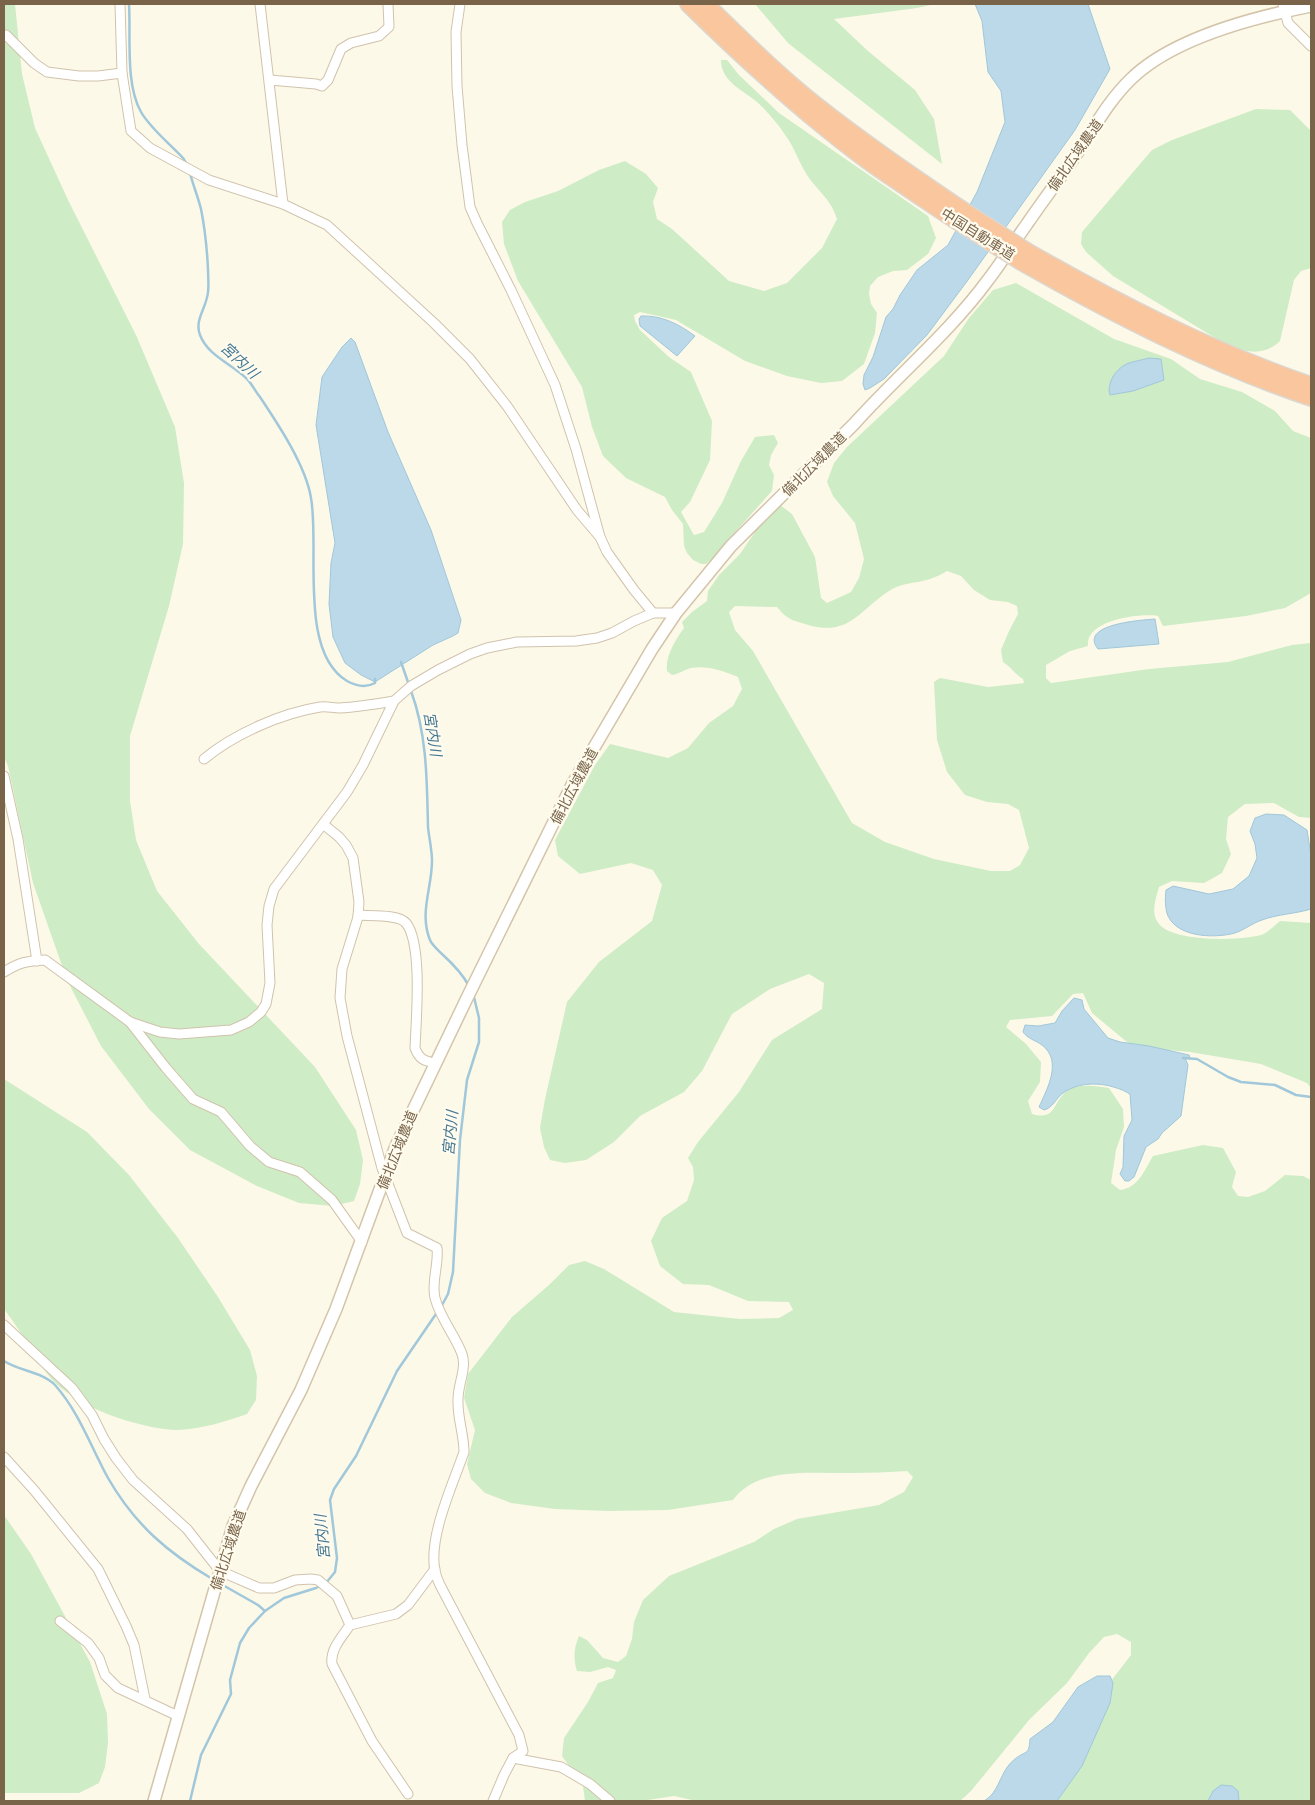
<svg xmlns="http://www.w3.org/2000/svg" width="1315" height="1805" font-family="Montserrat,'Noto Sans JP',sans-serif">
<rect width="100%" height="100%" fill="#fdf9e8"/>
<g fill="#ceecc5" fill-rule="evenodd">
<path d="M4 4H15L22 74 35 128 69 202 136 335 175 427 184 483 183 544 169 606 130 736V801L136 840 157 891 199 944 315 1067 356 1130 363 1160 360 1184 354 1201 333 1206 299 1203 257 1186 190 1150 149 1109 101 1046 67 980 33 883 8 766 4 757Z"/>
<path d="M755 4H935L917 8 834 19 868 51 915 90 934 119 942 164 788 43Z"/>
<path d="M721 60H727L739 75 779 113 928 216 936 238 928 254 907 270 893 271 878 277 870 286 869 294 871 304 877 313 875 333 864 364 842 381 821 383 787 376 745 361 676 320 640 312 634 315 635 321 640 330 669 357 691 372 712 421 710 460 690 502 681 512 694 535 704 532 722 503 741 461 755 437 774 435 778 443 771 455 769 465 774 475 772 491 729 539 721 551 706 564H701L693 560 687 553 684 546 683 524 672 510 665 497 626 478 603 456 592 427 582 387 518 281 504 244 502 222 510 210 525 202 558 191 599 170 625 161 646 174 658 188 653 202 657 219 672 229 729 281 764 291 787 283 822 248 837 219C831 200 821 194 809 178 802 168 797 155 791 144 782 129 770 114 757 102 743 90 721 82 721 60Z"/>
<path d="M1256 109 1290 110 1311 131V268L1301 271 1294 280 1280 341C1264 356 1250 352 1232 348L1113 276 1086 252 1081 244 1082 232 1152 150 1172 140Z"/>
<path d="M1016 283 1114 339 1171 359 1200 379 1242 392 1275 411 1293 431 1311 438V593L1285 608 1246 616 1163 626 1158 616C1140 613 1085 620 1088 646L1070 651 1046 665V678L1051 683 1149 669 1228 662 1292 645 1311 643V818L1299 817 1274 803 1245 804 1228 817 1226 839 1231 854 1222 873 1204 883 1172 881 1159 887C1156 898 1150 914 1159 924 1173 942 1240 941 1261 935 1267 933 1274 926 1280 921L1311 923V1088L1307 1083 1261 1064 1190 1052 1133 1047 1092 1013 1083 993 1073 994 1052 1016 1010 1020 1006 1027 1026 1044 1041 1062 1040 1082 1028 1101 1032 1114C1057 1121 1052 1102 1067 1091 1078 1083 1097 1086 1109 1088L1123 1109 1124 1127 1116 1150 1111 1183 1120 1190C1138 1188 1144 1171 1153 1156L1203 1145 1223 1148 1236 1172 1232 1187 1238 1196 1248 1197 1265 1191 1285 1175 1303 1176 1311 1180V1801H1048L1107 1686 1131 1655V1642L1117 1634 1104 1637 1089 1653 1067 1683 1029 1720 971 1791 960 1801H697L674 1796 641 1801H585L583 1786 562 1756 564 1738 588 1702 598 1683 613 1678 616 1670 608 1667 590 1672 577 1671C573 1658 574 1648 579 1636L587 1640 603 1658 618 1662 626 1656 632 1639 634 1622 643 1600 669 1576 754 1542 774 1529 797 1519 879 1505 904 1492 913 1477 907 1471C889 1472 871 1473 853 1473 814 1474 759 1465 733 1500L668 1510 609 1511 555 1509 511 1503 485 1493 471 1479 467 1464 475 1430 464 1398 468 1374 512 1317 549 1285 569 1265 585 1261 604 1269 674 1312 740 1319 779 1318 793 1310 789 1302 748 1301 709 1285 683 1284 660 1266 651 1241 662 1218 687 1201 694 1180 693 1167 688 1158 698 1142 739 1092 772 1040 822 1009 824 983 809 974 770 989 732 1014 702 1071 684 1092 640 1116 614 1142 586 1160 565 1163 550 1160 544 1147 540 1128 545 1099 567 1002 599 962 652 921 662 885 653 870 631 863 580 874 558 856 555 840 595 765 610 744 668 758 688 748 709 723 733 706 742 689 738 677C724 671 706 665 691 668 684 670 679 674 672 675L667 671C665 656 676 639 684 628L682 622 692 612 707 601 708 591 719 575 740 554 759 526 780 505 792 514 815 557 821 598 827 603 851 592 859 578 864 559 855 523 833 496 827 482 834 463 847 447 944 356 969 318 993 290ZM947 571 961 576 974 590 990 600 1008 602 1017 606 1018 614 1009 631 1001 650 1003 662C1011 667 1015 674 1023 679L1024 683 988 687 940 678 934 682 937 740 947 772 965 795 987 802 1008 804 1019 810 1029 848 1020 865 1010 871H991L934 859 885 842 852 823 753 651 735 630 729 612 735 606 777 607C787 619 791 620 805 624 849 638 858 611 889 591 903 582 915 584 930 579 936 577 942 574 947 571Z"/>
<path d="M4 1079 87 1132 129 1175 178 1238 218 1297 250 1350 257 1376 256 1400 247 1414C227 1421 198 1430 176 1430 137 1428 74 1407 49 1376 42 1368 37 1358 32 1350 23 1336 14 1322 4 1309Z"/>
<path d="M4 1515 31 1554 90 1662 107 1714 108 1743 105 1767 99 1783 79 1793H4Z"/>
</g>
<g fill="#bbd9e8" stroke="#a1c7da">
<path d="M975 4H1088L1110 69 1075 130 968 280 927 335 884 379 870 388 865 390 863 384 864 375 873 357 886 317 893 309 900 295 917 270 948 245 977 192 1005 122 1001 91 988 72 982 21Z"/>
<path d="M641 316C661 315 679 324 695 336L677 356 640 326 639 319Z"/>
<path d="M351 338 355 342 388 432 431 530 461 620 458 633 453 636 433 645 375 682 361 675 345 663 333 637 329 604 331 563 335 543 316 425 322 377 342 347Z"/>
<path d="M1149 358 1161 359 1164 380 1133 391 1110 395C1106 383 1117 367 1129 363 1135 361 1142 360 1149 358Z"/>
<path d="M1155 619 1159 644 1098 649C1078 624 1142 620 1155 619Z"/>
<path d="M1266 814 1284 815 1307 830 1311 855V909C1295 914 1278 914 1262 920 1252 923 1242 932 1231 934 1212 938 1178 937 1168 916 1165 909 1165 898 1166 890L1173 886 1209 894 1233 889 1249 876 1257 858 1255 844 1250 831 1255 818Z"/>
<path d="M1074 998 1082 1000 1084 1009 1108 1038 1120 1042 1149 1046 1189 1055 1190 1058H1185L1188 1065 1181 1116 1162 1133 1158 1139 1146 1147 1134 1177 1129 1181H1125L1120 1174 1123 1167 1124 1136 1132 1120 1130 1094C1111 1083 1083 1079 1063 1093 1056 1098 1053 1108 1044 1110L1039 1107C1047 1089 1063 1061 1042 1045 1035 1040 1028 1039 1023 1032L1025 1025 1038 1026 1055 1023 1062 1011Z"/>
<path d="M1097 1676H1110L1113 1683 1110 1703 1082 1766 1057 1801H984C987 1799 991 1796 993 1793 1001 1782 1003 1768 1015 1759 1026 1750 1029 1756 1030 1739L1053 1722 1078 1687Z"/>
<path d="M1221 1785 1232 1786 1238 1791 1239 1801H1208L1213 1791Z"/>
</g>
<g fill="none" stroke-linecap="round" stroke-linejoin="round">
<g stroke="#a1c7da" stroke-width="2.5">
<path d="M129 4C131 35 125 84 141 112 151 129 169 143 183 158L186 163"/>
<path d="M190 173C193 185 198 197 201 209 205 229 207 249 208 269 208 277 209 285 208 292 207 307 194 320 200 335 208 356 232 364 247 379 252 384 255 391 260 397 278 424 306 466 311 498 320 547 298 652 347 681 356 686 366 688 375 683V679"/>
<path d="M401 662 409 685"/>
<path d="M411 691C427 734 427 781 428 827 429 838 432 849 432 861 432 888 419 913 430 940 432 945 438 950 442 954 453 964 462 973 469 986"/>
<path d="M1183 1058 1197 1059 1228 1077 1241 1082 1275 1085 1296 1095 1311 1097"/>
<path d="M441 1307 448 1294 453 1272 460 1140 467 1080 479 1042V1018L473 993"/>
<path d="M4 1361C19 1371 43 1372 55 1385 79 1412 91 1447 108 1478 135 1525 168 1553 214 1580"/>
<path d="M221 1584 258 1605 265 1611"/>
<path d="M190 1801 201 1755 231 1694 230 1680 240 1643 249 1628 265 1611 284 1598 316 1588 326 1583 335 1572 337 1558 330 1500 334 1489 356 1456 397 1371 438 1311"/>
</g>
<defs>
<g id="street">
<path d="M120 4 122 73 131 131 150 148 209 180 283 204 327 225 434 323 470 359 507 406 577 510 600 537"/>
<path d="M260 4 283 204"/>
<path d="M460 4 456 32 457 86 462 145 470 207 477 223 511 290 555 385 576 449 600 537 607 552 634 590 653 613"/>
<path d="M1283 4 1288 23 1311 46"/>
<path d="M4 36 6 35 34 63 47 72 79 76H98L122 73"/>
<path d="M270 80 316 84 322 86 328 80 341 49 351 43 379 36 389 27 388 4"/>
<path d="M204 759C234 734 282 713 320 707 327 706 333 708 340 708 358 707 376 704 394 701"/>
<path d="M4 776 18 839 37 961"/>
<path d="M323 824 339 837 346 845 353 858 359 902 358 917 342 969 340 998 347 1036 382 1168"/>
<path d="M358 915C370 916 399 914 406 923 423 944 416 1021 415 1048 419 1059 424 1061 435 1063"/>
<path d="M4 972C20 962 27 961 45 960L130 1022 166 1068 193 1099 221 1112 250 1146 269 1162 300 1172 332 1200 362 1242"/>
<path d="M130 1022 160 1032 179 1034 231 1030 249 1022 261 1012 266 1004 270 983 267 925 269 906 274 889 347 792 363 765 394 701 411 686 438 670 470 654 487 648 517 642 576 641 597 638 612 633 634 621 653 613H676"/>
<path d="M390 1189 407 1233 437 1248C439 1265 431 1282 435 1298 440 1318 455 1335 462 1354 467 1368 458 1384 458 1399 457 1417 464 1434 464 1452 453 1484 428 1537 435 1571 436 1576 438 1581 440 1585L519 1735 523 1751 513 1758 504 1775 493 1801"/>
<path d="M4 1325 72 1388 92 1415 104 1439 116 1458 133 1480 187 1529 220 1571 259 1588H274L295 1580 311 1579 318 1580 337 1596 350 1625"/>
<path d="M4 1457 34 1490 98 1569 126 1626 134 1645 145 1699"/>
<path d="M60 1621 88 1643 99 1658 105 1675 118 1688 178 1716"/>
<path d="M513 1758 561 1767 590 1784 610 1801"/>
<path d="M408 1794 372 1741 332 1664C330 1649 342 1637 350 1625L396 1614 408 1605 435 1569"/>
</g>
<path id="secondary" d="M154 1801 233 1526 251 1486 301 1390 336 1309 396 1146 467 998 572 785 652 649 676 613 731 546 854 424C898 375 949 333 988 280 1002 262 1014 242 1027 224 1042 202 1058 181 1073 159 1092 132 1107 102 1131 79 1173 38 1255 17 1311 6"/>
<g id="highway">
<path d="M688 4C748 63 811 121 880 170 905 187 930 204 956 221"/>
<path d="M706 4C741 38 776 73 815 104 863 142 913 176 963 210"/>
<path d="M1027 251C1118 303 1212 351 1311 385"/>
<path d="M1021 262C1114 315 1210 364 1311 398"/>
</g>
</defs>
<use href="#street" stroke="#d0c3ad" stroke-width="11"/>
<use href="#secondary" stroke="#d3c4aa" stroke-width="14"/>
<use href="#highway" stroke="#dcd7d0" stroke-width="18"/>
<use href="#street" stroke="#fff" stroke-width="9"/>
<use href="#secondary" stroke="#fff" stroke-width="11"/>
<use href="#highway" stroke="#f9c69d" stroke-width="15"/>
<defs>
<path id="street-bridge" d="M382 1168 390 1189"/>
<g id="highway-bridge">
<path d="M963 210 1027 251"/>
<path d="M956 221 1021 262"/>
</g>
</defs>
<use href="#street-bridge" stroke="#d0c3ad" stroke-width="11" stroke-linecap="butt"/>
<use href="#highway-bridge" stroke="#dcd7d0" stroke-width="18" stroke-linecap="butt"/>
<use href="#street-bridge" stroke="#fff" stroke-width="9"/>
<use href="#highway-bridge" stroke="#f9c69d" stroke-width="15"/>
</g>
<g text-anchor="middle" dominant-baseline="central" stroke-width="4.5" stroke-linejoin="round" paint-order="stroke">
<g font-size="14" fill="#79644a" stroke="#fffcef">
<text transform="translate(1075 155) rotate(-55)">備北広域農道</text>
<text transform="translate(978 234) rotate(32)">中国自動車道</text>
<text transform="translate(814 464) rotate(-45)">備北広域農道</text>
<text transform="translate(574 786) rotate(-62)">備北広域農道</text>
<text transform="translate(397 1150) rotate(-68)">備北広域農道</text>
<text transform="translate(228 1550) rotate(-72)">備北広域農道</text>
</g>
<g font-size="15" font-style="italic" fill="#467894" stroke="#fffcef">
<text transform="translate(240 360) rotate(43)">宮内川</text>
<text transform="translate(433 734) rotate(81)">宮内川</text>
<text transform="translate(450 1133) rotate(-85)">宮内川</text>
<text transform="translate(322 1537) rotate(-95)">宮内川</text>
</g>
</g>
<rect width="1315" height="1805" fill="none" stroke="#79644a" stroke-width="10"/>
</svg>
